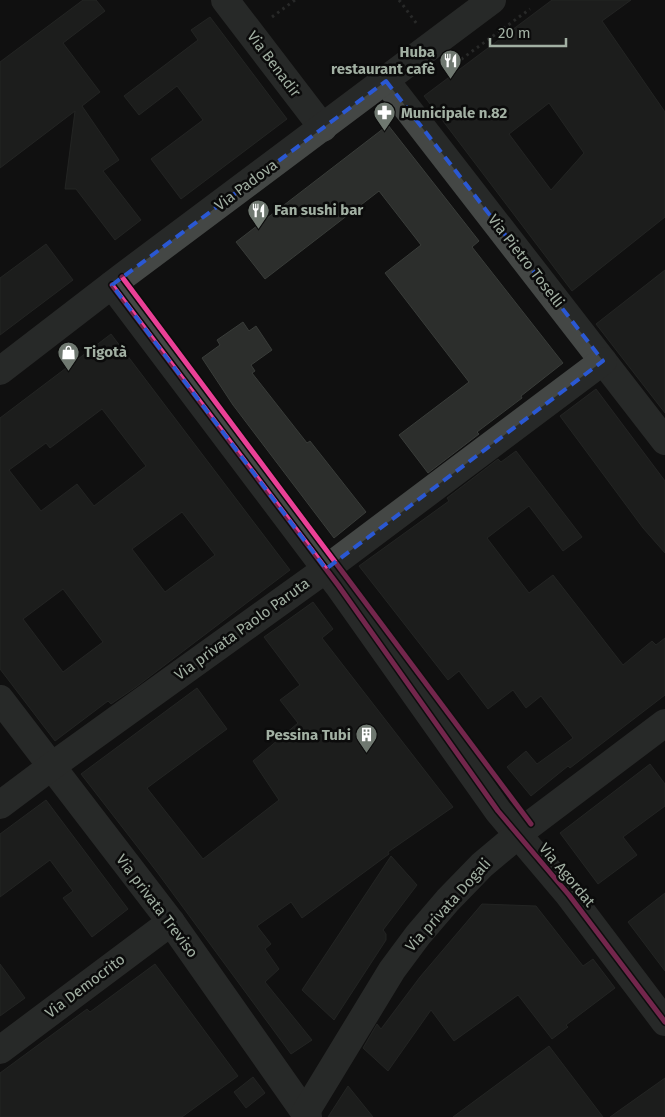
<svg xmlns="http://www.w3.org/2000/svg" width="665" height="1117" font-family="'Fira Sans',sans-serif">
<rect width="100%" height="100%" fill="#101010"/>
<g fill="#2c2e2c" stroke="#393c39" fill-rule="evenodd">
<path d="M83 0H96L105 11 63 43 100 92 82 106 119 160 103 171 141 220 115 240 76 189H65L75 111 0 168V62Z"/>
<path d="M552 0H631L602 21 665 112V217L572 291 424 96ZM549 103 584 153 551 190 509 134Z"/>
<path d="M210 17 287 119 181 199 151 159 203 120 177 86 139 115 124 96 198 40 191 30Z"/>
<path d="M388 125 479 241 472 247 563 363 521 396 522 398 477 432 479 434 428 473 399 435 469 382 385 273 421 245 379 191 265 279 236 242Z"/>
<path d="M46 244 73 280 0 335V278Z"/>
<path d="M665 270V413L596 324Z"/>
<path d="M243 322 249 331 256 326 272 350 251 365 255 371 252 373 307 443 310 441 366 512 334 538 233 405 202 358 220 345 217 340Z"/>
<path d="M111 334 290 570 136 687 111 704 108 701 55 741 0 669V418ZM102 409 146 466 94 506 77 484 41 511 9 470 46 443 50 448ZM182 512 215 555 165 592 132 549ZM63 589 103 642 63 672 23 619Z"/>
<path d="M596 389 665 481V553L643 528 560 416Z"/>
<path d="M516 451 582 537 563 551 529 506 487 538 529 593 553 575 623 665 652 641 656 645 665 638V695L570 768 568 766 531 796 507 767 526 751 537 764 573 738 541 696 526 708 513 690 488 709 459 671 448 680 359 566 449 501 447 498 498 459 501 462Z"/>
<path d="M313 602 333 629 322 638 453 807 388 852 389 854 302 918 291 902 257 926 271 944 265 949 279 969 265 982 312 1040 291 1054 157 872 81 774 197 688 227 729 147 788 203 859 279 800 253 761 298 723 280 700 300 685 264 637Z"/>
<path d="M650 764 665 784V806L623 837 637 855 598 884 560 833Z"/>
<path d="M46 800 128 909 92 937 63 898 73 891 50 860 0 897V834Z"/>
<path d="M391 856 417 885 383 930 386 934V940L334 1020 302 990Z"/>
<path d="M665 893V971L628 922Z"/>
<path d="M482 904 536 906 583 966 593 959 615 988 566 1025 568 1027 552 1039 518 995 454 1041 431 1010 388 1071 363 1048 377 1024 381 1029 420 977Z"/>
<path d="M0 964 25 998 0 1016Z"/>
<path d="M155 964 238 1076 182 1117H0V1073L87 1009 90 1012Z"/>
<path d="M549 1046 603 1117H453Z"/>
<path d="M253 1077 265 1093 246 1108 234 1092Z"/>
<path d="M665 1078V1117H610Z"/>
<path d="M348 1086 373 1117H328Z"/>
</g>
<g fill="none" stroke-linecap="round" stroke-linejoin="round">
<g stroke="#454746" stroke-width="3" stroke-dasharray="2.5 4" stroke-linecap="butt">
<path d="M399 0 417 24"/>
<path d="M272 17 295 0"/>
<path d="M456 63 530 9"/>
</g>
<g stroke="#444745" stroke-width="28">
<path d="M225 0 323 128"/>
<path d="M386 81 665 441"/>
<path d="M112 285 338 585 498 811 569 895 665 1022"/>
<path d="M0 699 171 922 308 1117"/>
<path d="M0 805 52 766 326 569 603 361"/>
<path d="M0 1050 171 922"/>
<path d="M305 1113 392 970 418 935 448 900 482 865 531 824 665 723"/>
</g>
<path stroke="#444745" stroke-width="28" d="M0 371 122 277 492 0"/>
<defs>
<g id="cycleway">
<path d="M122 277 531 824"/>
<path d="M112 285 338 585 498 811 569 895 665 1022"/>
</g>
</defs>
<use href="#cycleway" stroke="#0b0b0b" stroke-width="8"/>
<use href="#cycleway" stroke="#ea4096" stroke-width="5"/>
</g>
<path d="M0 0H665V1117H0ZM386 81 603 361 326 569 112 285Z" fill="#101010" fill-opacity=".55" fill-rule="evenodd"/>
<path fill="none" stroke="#2a58d3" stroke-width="4" stroke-dasharray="10 6" stroke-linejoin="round" d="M386 81 603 361 326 569 112 285Z"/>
<defs>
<symbol id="restaurant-pin" viewBox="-11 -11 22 30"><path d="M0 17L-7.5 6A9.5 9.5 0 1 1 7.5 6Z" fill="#6f7870" stroke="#0b0b0b"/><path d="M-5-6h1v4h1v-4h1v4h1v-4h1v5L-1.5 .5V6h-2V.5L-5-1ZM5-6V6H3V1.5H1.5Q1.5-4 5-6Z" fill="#fff"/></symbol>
<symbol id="pharmacy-pin" viewBox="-11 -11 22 30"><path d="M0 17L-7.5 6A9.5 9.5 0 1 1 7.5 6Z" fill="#6f7870" stroke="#0b0b0b"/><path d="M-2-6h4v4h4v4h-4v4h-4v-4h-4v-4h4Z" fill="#fff"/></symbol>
<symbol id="shop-pin" viewBox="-11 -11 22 30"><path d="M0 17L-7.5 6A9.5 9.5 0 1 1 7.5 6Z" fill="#6f7870" stroke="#0b0b0b"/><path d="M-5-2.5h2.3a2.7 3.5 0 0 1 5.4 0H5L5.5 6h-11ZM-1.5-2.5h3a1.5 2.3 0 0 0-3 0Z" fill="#fff"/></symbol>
<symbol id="building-pin" viewBox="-11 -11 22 30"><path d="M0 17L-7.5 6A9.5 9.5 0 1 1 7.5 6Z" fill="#6f7870" stroke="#0b0b0b"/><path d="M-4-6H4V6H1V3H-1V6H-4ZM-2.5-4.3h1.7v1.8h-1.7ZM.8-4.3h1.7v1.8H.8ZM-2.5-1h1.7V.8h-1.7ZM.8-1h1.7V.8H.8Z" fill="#fff"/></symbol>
</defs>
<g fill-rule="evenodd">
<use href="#restaurant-pin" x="438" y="48" width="25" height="34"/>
<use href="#pharmacy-pin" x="372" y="100" width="25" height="34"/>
<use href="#restaurant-pin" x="246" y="198" width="25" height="34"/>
<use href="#shop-pin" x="56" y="340" width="25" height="34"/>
<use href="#building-pin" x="354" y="722" width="25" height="34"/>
</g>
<g text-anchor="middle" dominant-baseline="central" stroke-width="5" stroke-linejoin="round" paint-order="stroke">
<g font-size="15" font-weight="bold" fill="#a2b0a3" stroke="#0b0b0b" text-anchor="start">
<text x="435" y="52" text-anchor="end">Huba<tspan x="435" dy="17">restaurant cafè</tspan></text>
<text x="401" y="113">Municipale n.82</text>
<text x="274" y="210">Fan sushi bar</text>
<text x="84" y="352">Tigotà</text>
<text x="351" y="735" text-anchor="end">Pessina Tubi</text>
</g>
<g font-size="15" fill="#a2b0a3" stroke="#0b0b0b">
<text transform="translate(274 64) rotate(53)">Via Benadir</text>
<text transform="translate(246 185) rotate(-37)">Via Padova</text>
<text transform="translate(526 261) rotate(52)">Via Pietro Toselli</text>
<text transform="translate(242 629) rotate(-36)">Via privata Paolo Paruta</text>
<text transform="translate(567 875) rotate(50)">Via Agordat</text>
<text transform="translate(448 905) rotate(-48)">Via privata Dogali</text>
<text transform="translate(157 906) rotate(53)">Via privata Treviso</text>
<text transform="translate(85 986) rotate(-37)">Via Democrito</text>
</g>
</g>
<path d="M490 38v8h76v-8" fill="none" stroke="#a2b0a3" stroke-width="2.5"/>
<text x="498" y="38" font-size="15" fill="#a2b0a3" stroke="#0b0b0b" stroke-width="4" paint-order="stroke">20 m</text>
</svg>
